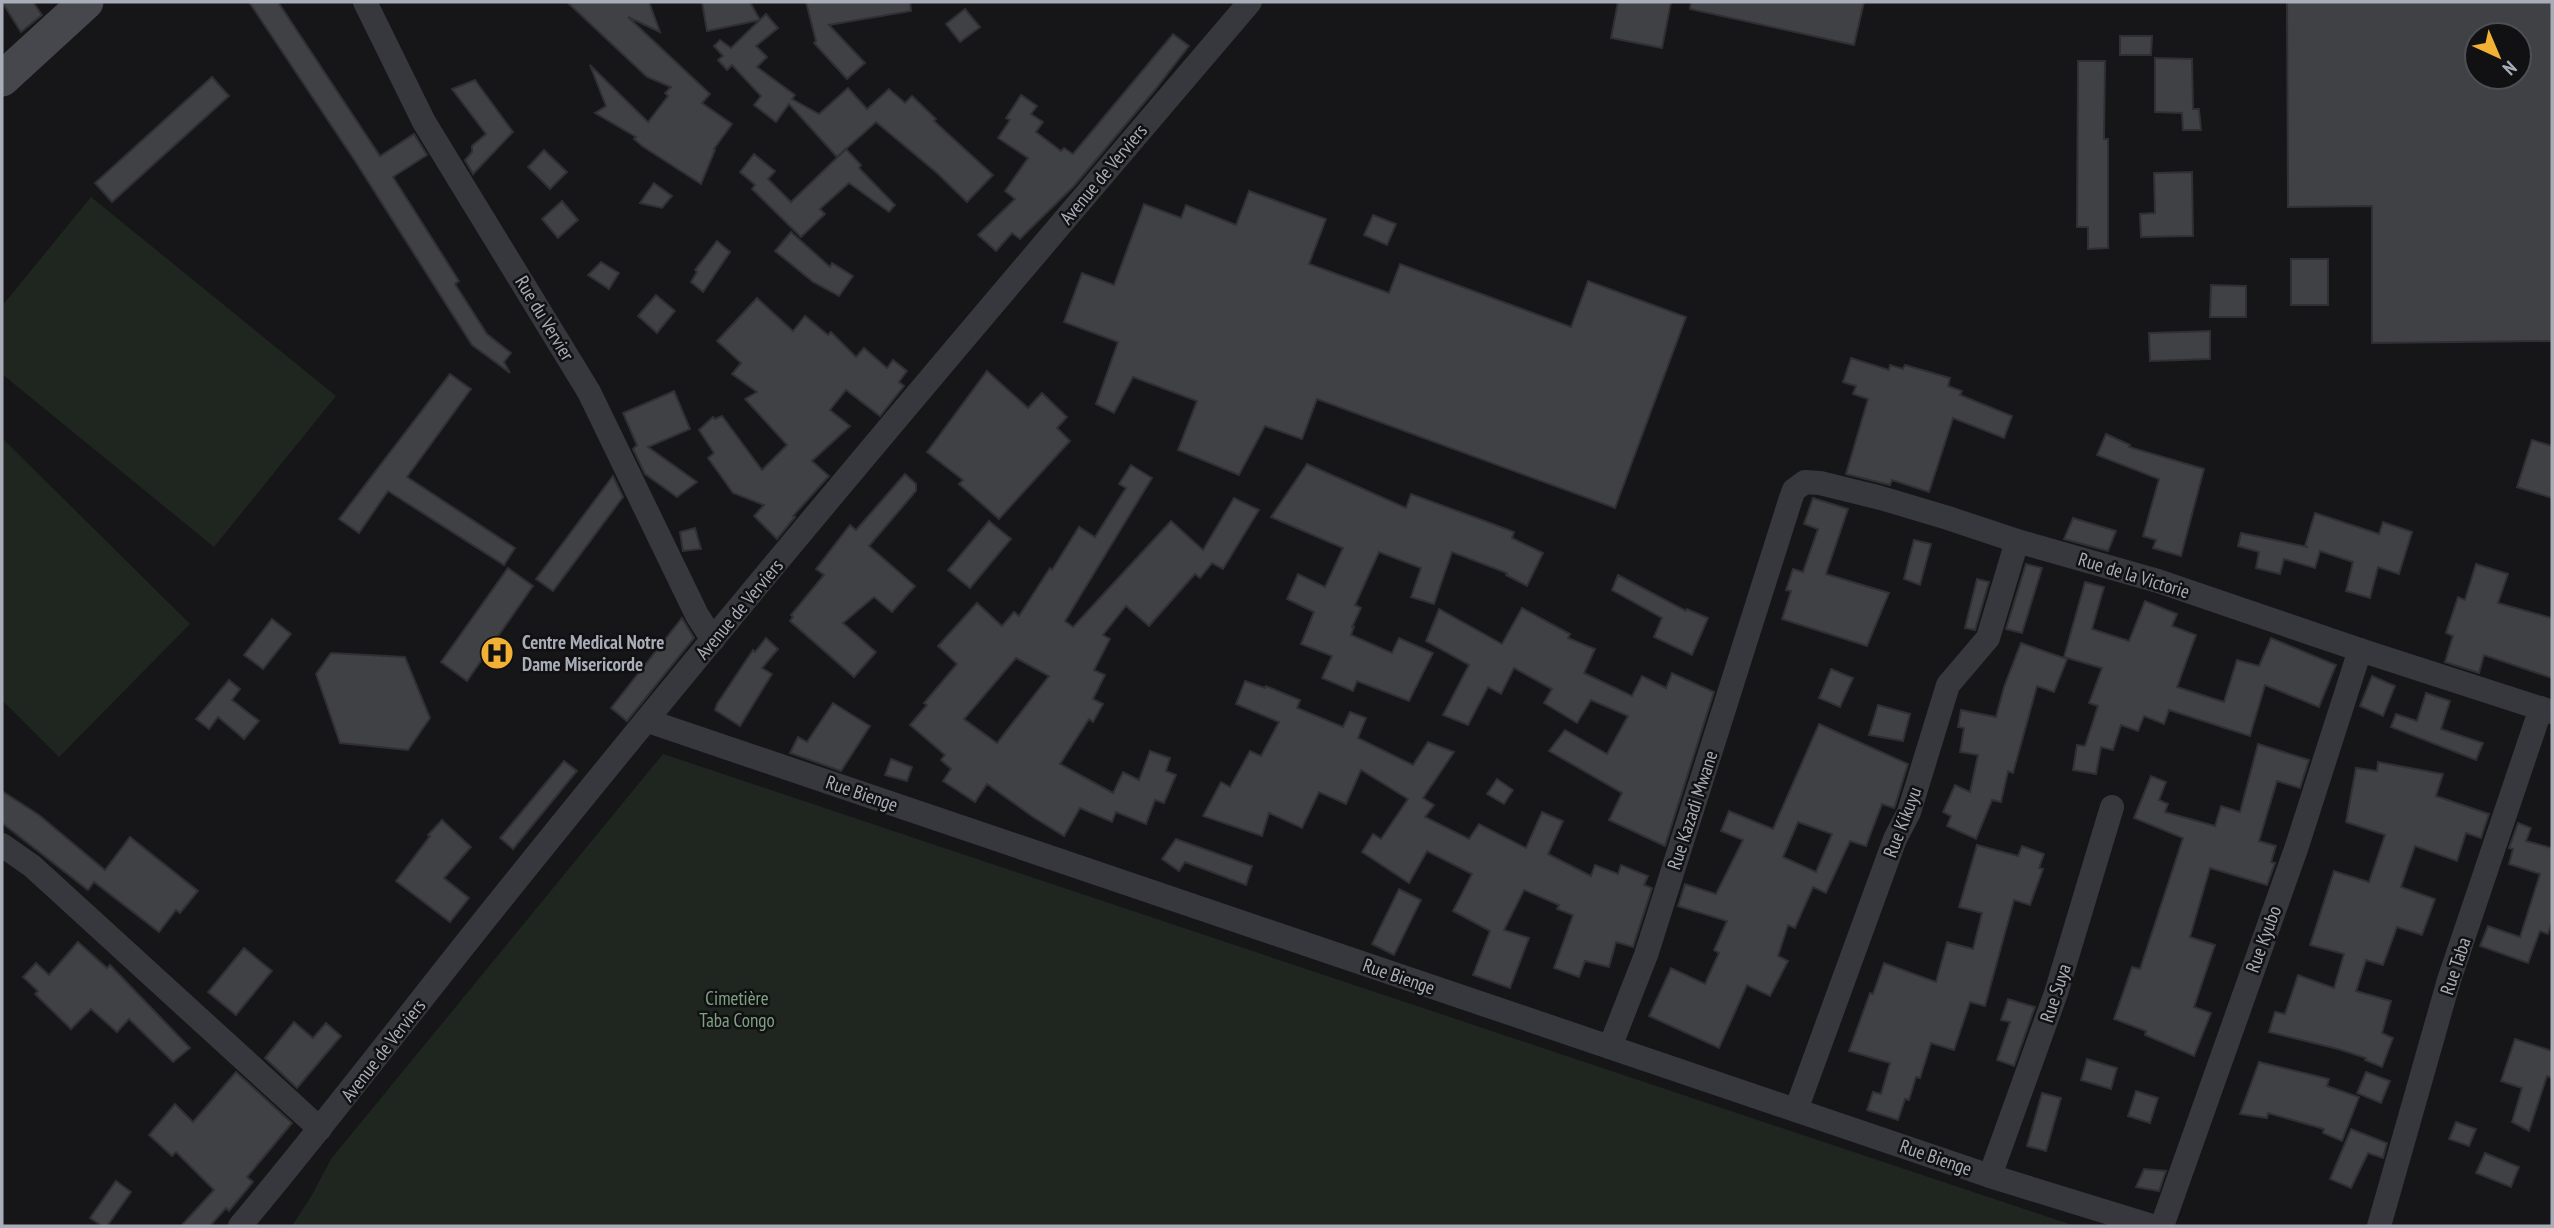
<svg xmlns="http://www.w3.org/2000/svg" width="2554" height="1228" font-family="'PT Sans Narrow',sans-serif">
<rect width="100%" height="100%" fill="#161618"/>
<g fill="#1e261f">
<path d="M91 197 336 396 214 547 2 374V306Z"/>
<path d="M2 438 190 624 59 757 2 700Z"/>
<path d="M663 754 714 771 2075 1226H292L312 1195 331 1159Z"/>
</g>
<g fill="#404145" stroke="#303034" stroke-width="2" fill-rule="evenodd">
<path d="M2 2H33L42 15 21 32Z"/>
<path d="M249 2H278L380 156 414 134 427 155 393 177 459 281 455 284 487 334 511 353 504 362 510 373 472 345 355 161Z"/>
<path d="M567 2H649L660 32 628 17 710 94 702 103 732 124 714 149 715 150 701 184 642 146 634 139 636 137 595 113 606 106 590 65 648 122 668 96 665 93 671 87 647 77Z"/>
<path d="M702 2H750L760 20 707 31Z"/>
<path d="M806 2H910L911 11 829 25 865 63 847 79 814 43 816 41Z"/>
<path d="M1618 2H1671L1662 48 1611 38Z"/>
<path d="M1691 2H1864L1854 45 1690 9Z"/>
<path d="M2287 2H2552V341L2372 343V206L2288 207ZM2477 35H2519V77H2477Z"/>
<path d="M965 9 980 27 960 42 946 24Z"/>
<path d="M766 14 778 28 756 46 767 57 757 67 795 95 792 99 819 114 848 88 867 109 889 89 905 103 912 96 936 119 934 121 993 175 967 202 937 173 876 122 837 157 789 104 776 122 754 105 761 96 732 65 727 70 718 60 723 56 714 46 720 40 731 48Z"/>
<path d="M1173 34 1189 46 1154 91 1074 186 1020 239 1012 233 996 251 978 235 1015 199 1005 191 1028 158 998 138 1010 120 1006 118 1021 95 1037 106 1031 114 1043 122 1036 132 1061 151 1064 148 1073 154Z"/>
<path d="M2120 36H2152L2151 55H2120Z"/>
<path d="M2155 58 2192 59 2193 109H2199L2201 130H2183L2182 113 2155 112Z"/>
<path d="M2078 61H2105L2104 139H2108V248L2088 249V227H2077Z"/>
<path d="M212 77 229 96 112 202 95 183Z"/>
<path d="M475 80 513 132 473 174 465 160 472 152V146L486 134 452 89Z"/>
<path d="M846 149 861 165 859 168 895 205 889 212 849 183 820 209 825 214 801 237 752 189 755 185 740 172 754 154 775 171 768 179 791 202Z"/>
<path d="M544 150 567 172 550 189 528 167Z"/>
<path d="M2192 172 2193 236 2141 237 2140 214 2155 213 2154 173Z"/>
<path d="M654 183 672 196 662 208 640 203Z"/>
<path d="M1249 191 1326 219 1309 264 1389 293 1400 264 1571 327 1588 281 1686 317 1615 508 1317 399 1302 439 1265 426 1239 475 1178 450 1197 401 1133 377 1114 413 1096 404 1118 342 1064 322 1082 273 1114 285 1144 204 1181 218 1186 205 1236 225Z"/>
<path d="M562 201 578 220 558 238 542 219Z"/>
<path d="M1373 215 1396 224 1387 245 1364 235Z"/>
<path d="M791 232 830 267 832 263 853 276 839 296 813 282 775 251Z"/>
<path d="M717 241 730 252 703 292 691 282 697 272 695 270Z"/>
<rect x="2291" y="259" width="37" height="46"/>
<path d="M601 262 619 273 609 289 588 275Z"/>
<path d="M2211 285 2246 286V317H2210Z"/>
<path d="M656 295 675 311 657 333 638 316Z"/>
<path d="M757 298 793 331 805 316 828 335 831 332 856 357 864 348 887 368 893 360 907 371 899 382 904 386 880 416 846 390 830 410 850 426 812 461 829 476 793 516 795 517 777 539 754 516 764 505 733 493 708 458 714 453 699 430 713 417 715 419 722 416 762 470 787 445 745 399 757 392 732 374 741 363 717 341Z"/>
<path d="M2210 331V359L2150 361 2149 333Z"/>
<path d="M1851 358 1889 370 1890 365 1903 369 1905 365 1950 378 1948 386 1962 391 1960 395 2012 416 2004 438 1953 418 1929 492 1892 480 1890 485 1846 474 1868 399 1853 394 1856 386 1843 382Z"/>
<path d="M987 371 1028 408 1042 393 1067 417 1057 428 1070 441 999 519 959 484 963 480 927 452Z"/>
<path d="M450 374 471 389 407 477 515 548 504 565 388 491 359 533 339 519Z"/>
<path d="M674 391 690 429 648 447 697 482 677 497 645 474 633 449 637 445 623 413Z"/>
<path d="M2106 434 2130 445 2129 447 2204 469 2181 556 2153 548 2156 540 2143 536 2159 479 2097 455Z"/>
<path d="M2532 440 2552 446V498L2517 487Z"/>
<path d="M1307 464 1406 508 1411 494 1493 524 1514 532 1512 538 1543 553 1527 586 1506 575 1507 573 1452 552 1434 604 1411 597 1421 568 1379 552 1355 605 1361 608 1352 627H1354L1351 635 1392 653 1399 638 1433 653 1409 701 1357 681 1353 691 1322 678 1332 656 1301 644 1314 612 1287 599 1298 574 1325 587 1343 548 1271 517Z"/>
<path d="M1131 465 1152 478 1065 621 1073 627 1171 521 1203 550 1234 498 1259 510 1223 569 1212 563 1200 578 1195 574 1149 626 1126 606 1103 635 1110 639 1094 670 1105 675 1093 699 1103 704 1093 722 1089 719 1060 764 1113 793 1123 772 1139 780 1150 751 1170 758 1166 771 1176 775 1164 803 1155 800 1146 824 1116 812 1112 822 1080 808 1064 836 1033 817 987 784 975 802 943 781 951 769 941 760 945 755 910 725 927 705 924 703 957 664 938 646 977 603 1002 626 1014 612 1019 616 1050 568 1052 570 1079 527 1095 537 1126 488 1119 484ZM1016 658 1049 676 997 743 964 719Z"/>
<path d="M905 474 916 484V491L869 546 915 586 892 612 874 597 843 623 876 652 854 677 790 621 793 617 791 615 824 575 816 569 850 525 856 530Z"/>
<path d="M613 476 623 497 553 591 536 579Z"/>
<path d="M1813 498 1848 509 1826 574 1889 593 1867 646 1782 619 1791 591 1786 590 1793 569 1803 572 1818 529 1804 524Z"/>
<path d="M2315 513 2379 534 2383 522 2412 532 2399 574 2378 567 2370 598 2346 591 2353 562 2320 551 2315 568 2284 559 2280 574 2256 568 2259 552 2238 546 2241 533 2308 547 2305 546Z"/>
<path d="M2073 518 2116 531 2108 551 2064 539Z"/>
<path d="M989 521 1011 539 970 588 948 570Z"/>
<path d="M695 528 701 549 683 551 680 532Z"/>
<path d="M1914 540 1931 544 1920 585 1904 579Z"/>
<path d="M2026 564 2042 568 2022 633 2006 629Z"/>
<path d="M2476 564 2508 574 2498 603 2552 618V678L2484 655 2479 673 2445 662 2453 636 2446 633 2458 597 2465 600Z"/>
<path d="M508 568 533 586 467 681 441 662Z"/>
<path d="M1618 575 1686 611 1687 609 1708 618 1692 655 1654 637 1662 618 1612 590Z"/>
<path d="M1977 579 1989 582 1975 630 1965 628Z"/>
<path d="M2085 582 2104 587 2092 629 2129 641 2145 601 2177 614 2172 626 2196 635 2177 687 2224 702 2237 660 2259 666 2271 638 2336 665 2319 707 2265 685 2250 736 2169 710 2164 724 2144 716 2138 731 2121 725 2113 750 2101 747 2096 774 2073 770 2077 745 2085 746 2098 706 2089 703 2102 668 2064 657Z"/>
<path d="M1522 608 1570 634 1568 638 1595 649 1584 673 1632 696 1642 676 1666 688 1672 673 1714 692 1665 846 1609 820 1622 793 1549 751 1565 730 1607 754 1628 716 1591 700 1577 723 1544 703 1552 689 1514 668 1501 694 1488 687 1468 725 1443 715 1469 665 1426 641 1439 609 1502 644Z"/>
<path d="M682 618 694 638 627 721 611 708Z"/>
<path d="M272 619 291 634 263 669 244 655Z"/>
<path d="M766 638 778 649 762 668 772 674 740 726 715 710 717 704 753 650 755 652Z"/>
<path d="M2021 643 2067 659 2054 692 2037 686 2013 773 2008 771 2001 802 1992 800 1976 839 1947 826 1951 816 1943 812 1955 785 1970 792 1978 755 1960 752 1964 728 1958 727 1961 710 1996 717 2004 687Z"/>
<path d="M331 653 405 657 430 718 408 750 340 743 316 674Z"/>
<path d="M1831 669 1853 678 1840 707 1819 698Z"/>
<path d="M2372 676 2395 686 2383 716 2360 706Z"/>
<path d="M229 680 240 689 232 700 259 721 244 739 218 717 209 729 196 719Z"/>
<path d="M1245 681 1265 688 1266 686 1300 700 1297 708 1343 727 1350 712 1366 718 1358 738 1413 765 1428 742 1454 752 1423 798 1434 805 1425 817 1469 839 1479 824 1526 848 1542 812 1563 821 1548 854 1591 876 1595 865 1618 874 1621 865 1648 876 1644 885 1652 888 1633 947 1616 942 1609 967 1585 961 1579 977 1554 968 1573 915 1557 909 1559 905 1524 890 1504 930 1529 938 1510 988 1473 975 1490 931 1453 911 1472 874 1427 851 1409 883 1362 852 1373 834 1381 839 1408 799 1361 770 1346 804 1319 792 1302 828 1269 813 1262 836 1203 816 1221 782 1230 787 1250 751 1261 756 1279 722 1236 704Z"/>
<path d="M2426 693 2450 701 2441 729 2483 743 2476 760 2391 727 2396 714 2417 721Z"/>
<path d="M833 703 870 726 841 771 790 753 798 737 807 742Z"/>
<path d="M1878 705 1910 714 1903 741 1869 735Z"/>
<path d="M1819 724 1908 764 1895 806 1894 808 1882 804 1866 846 1850 841 1826 893 1813 887 1795 928 1788 925 1778 956 1788 961 1770 996 1747 985 1719 1048 1649 1016 1671 968 1705 984 1719 953 1714 950 1727 921 1678 906 1685 884 1716 894 1743 840 1721 831 1729 811 1773 829ZM1798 822 1832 834 1816 872 1783 857Z"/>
<path d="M2258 744 2309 760 2300 788 2277 781 2259 841 2276 846 2271 862 2275 863 2267 885 2210 868 2190 937 2215 945 2194 1007 2211 1013 2194 1056 2145 1035 2146 1031 2114 1019 2132 967 2140 969 2183 838 2134 818 2151 776 2166 782 2159 800 2168 804 2165 812 2215 826 2221 806 2240 812Z"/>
<path d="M891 759 912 767 907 781 885 775Z"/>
<path d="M564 761 577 771 513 849 500 838Z"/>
<path d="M2378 762 2443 774 2436 796 2489 814 2481 838 2466 833 2457 861 2415 846 2401 887 2435 899 2422 935 2397 927 2383 965 2366 960 2356 991 2391 1001 2382 1033 2393 1038 2382 1067 2365 1060 2366 1058 2338 1049 2269 1032 2275 1012 2285 1014 2298 975 2334 988 2344 954 2310 945 2334 871 2369 882 2385 835 2346 822 2356 768 2377 771Z"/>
<path d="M1497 779 1513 790 1504 804 1487 794Z"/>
<path d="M2 791 39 815 105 870 130 837 198 891 180 913 176 910 159 932 94 882 88 890 2 823Z"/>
<path d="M442 820 471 847 444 878 469 898 450 922 396 881 430 836 428 835Z"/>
<path d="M2518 823 2531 828 2526 841 2552 848V922L2548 934 2540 931 2528 963 2480 946 2488 926 2520 937 2540 874 2509 864 2513 849 2509 848Z"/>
<path d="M1176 839 1252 866 1246 885 1185 862 1179 871 1162 859Z"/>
<path d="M1977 845 2018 856 2022 846 2044 854 2039 868 2043 869 2030 905 2014 900 1985 1006 1970 1002 1954 1050 1931 1043 1920 1078 1916 1077 1909 1100 1905 1099 1898 1120 1867 1110 1873 1092 1881 1094 1890 1063 1849 1051 1870 993 1873 994 1884 963 1936 982 1947 942 1973 949 1982 913 1959 907Z"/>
<path d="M1399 889 1421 900 1394 955 1372 944Z"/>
<path d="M78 942 107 968 110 965 190 1048 173 1062 129 1019 117 1032 91 1009 71 1029 35 994 38 991 23 977 36 963 49 975Z"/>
<path d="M244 948 272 971 236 1015 208 992Z"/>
<path d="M2008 999 2035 1007 2014 1066 1997 1060 2010 1022 2001 1020Z"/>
<path d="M294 1022 313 1038 326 1023 341 1036 297 1088 265 1058Z"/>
<path d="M2515 1039 2552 1051V1078L2547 1076 2529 1131 2512 1122 2522 1088 2501 1081Z"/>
<path d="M2087 1059 2117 1068 2111 1089 2081 1080Z"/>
<path d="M2259 1062 2329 1079 2327 1086 2359 1097 2342 1141 2323 1133 2324 1129 2268 1113 2267 1118 2240 1114Z"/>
<path d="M236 1072 292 1123 247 1177 253 1182 229 1211 226 1208 210 1226H181L214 1190 176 1152 172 1156 149 1135 175 1104 193 1122Z"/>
<path d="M2366 1072 2390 1081 2381 1103 2357 1093Z"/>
<path d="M2136 1091 2158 1098 2150 1123 2128 1116Z"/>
<path d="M2042 1093 2061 1098 2046 1151 2027 1146Z"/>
<path d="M2456 1122 2476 1129 2469 1146 2449 1139Z"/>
<path d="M2351 1129 2387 1143 2383 1158 2368 1153 2351 1188 2330 1179Z"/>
<path d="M2485 1153 2519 1167 2511 1187 2476 1173Z"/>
<path d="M2144 1169 2166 1171 2159 1191 2136 1187Z"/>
<path d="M116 1181 131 1192 107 1226H102L90 1218Z"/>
</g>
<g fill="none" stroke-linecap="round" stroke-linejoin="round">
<g stroke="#37383d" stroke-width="24">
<path d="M365 2 424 122 589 392 697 615 713 640"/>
<path d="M648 721 1990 1176 2152 1226"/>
<path d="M2 845 32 866 320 1129"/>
<path d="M1610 1047 1646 955 1791 498 1794 490 1805 482 1820 483 1881 498 1948 518 2017 541 2158 581 2360 650 2552 712"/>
<path d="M1796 1110 1895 839 1909 812 1948 685 1988 638 2017 541"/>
<path d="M1990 1176 2056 993 2112 807"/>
<path d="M240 1226C327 1122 409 1014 494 908 740 601 995 301 1250 2"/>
<path d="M2162 1226 2296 849 2360 650"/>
<path d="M2379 1226 2449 980 2541 708"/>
</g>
<path stroke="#45474d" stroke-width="35" d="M2 79 86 2"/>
</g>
<defs>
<symbol id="hospital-disc" viewBox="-11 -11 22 22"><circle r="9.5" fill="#f2b134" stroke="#111113"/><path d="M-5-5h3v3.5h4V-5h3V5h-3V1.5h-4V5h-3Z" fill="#111"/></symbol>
</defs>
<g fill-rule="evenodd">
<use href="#hospital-disc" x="478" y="634" width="38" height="38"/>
</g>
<g text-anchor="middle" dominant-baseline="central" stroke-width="5" stroke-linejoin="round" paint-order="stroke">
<g font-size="19" fill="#a8adb8" stroke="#111113">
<text transform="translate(1103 174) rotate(-50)">Avenue de Verviers</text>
<text transform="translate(545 318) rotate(59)">Rue du Vervier</text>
<text transform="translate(2134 575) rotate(17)">Rue de la Victorie</text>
<text transform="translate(739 609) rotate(-50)">Avenue de Verviers</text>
<text transform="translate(862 793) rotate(19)">Rue Bienge</text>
<text transform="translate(1692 810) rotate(-72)">Rue Kazadi Mwane</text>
<text transform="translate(1902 822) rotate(-69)">Rue Kikuyu</text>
<text transform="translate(2263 939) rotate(-70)">Rue Kyubo</text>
<text transform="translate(2455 966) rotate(-72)">Rue Taba</text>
<text transform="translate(1399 976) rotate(19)">Rue Bienge</text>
<text transform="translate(2055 993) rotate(-72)">Rue Suya</text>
<text transform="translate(383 1050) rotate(-52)">Avenue de Verviers</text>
<text transform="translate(1936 1157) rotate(19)">Rue Bienge</text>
</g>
<g font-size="19" font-weight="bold" fill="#a8adb8" stroke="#111113" text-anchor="start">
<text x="522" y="642">Centre Medical Notre<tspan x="522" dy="22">Dame Misericorde</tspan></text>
</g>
<g font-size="19" fill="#7fa381" stroke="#111113">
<text x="737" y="998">Cimetière<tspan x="737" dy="22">Taba Congo</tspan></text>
</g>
</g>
<rect width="2554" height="1228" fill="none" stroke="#a8adb8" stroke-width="7"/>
<g transform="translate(2498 56) rotate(136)"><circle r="33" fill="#111113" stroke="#4d4f55" stroke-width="2"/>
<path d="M0-5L12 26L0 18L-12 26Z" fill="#f2b134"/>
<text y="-10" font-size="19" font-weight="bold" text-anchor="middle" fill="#a8adb8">N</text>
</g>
</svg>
